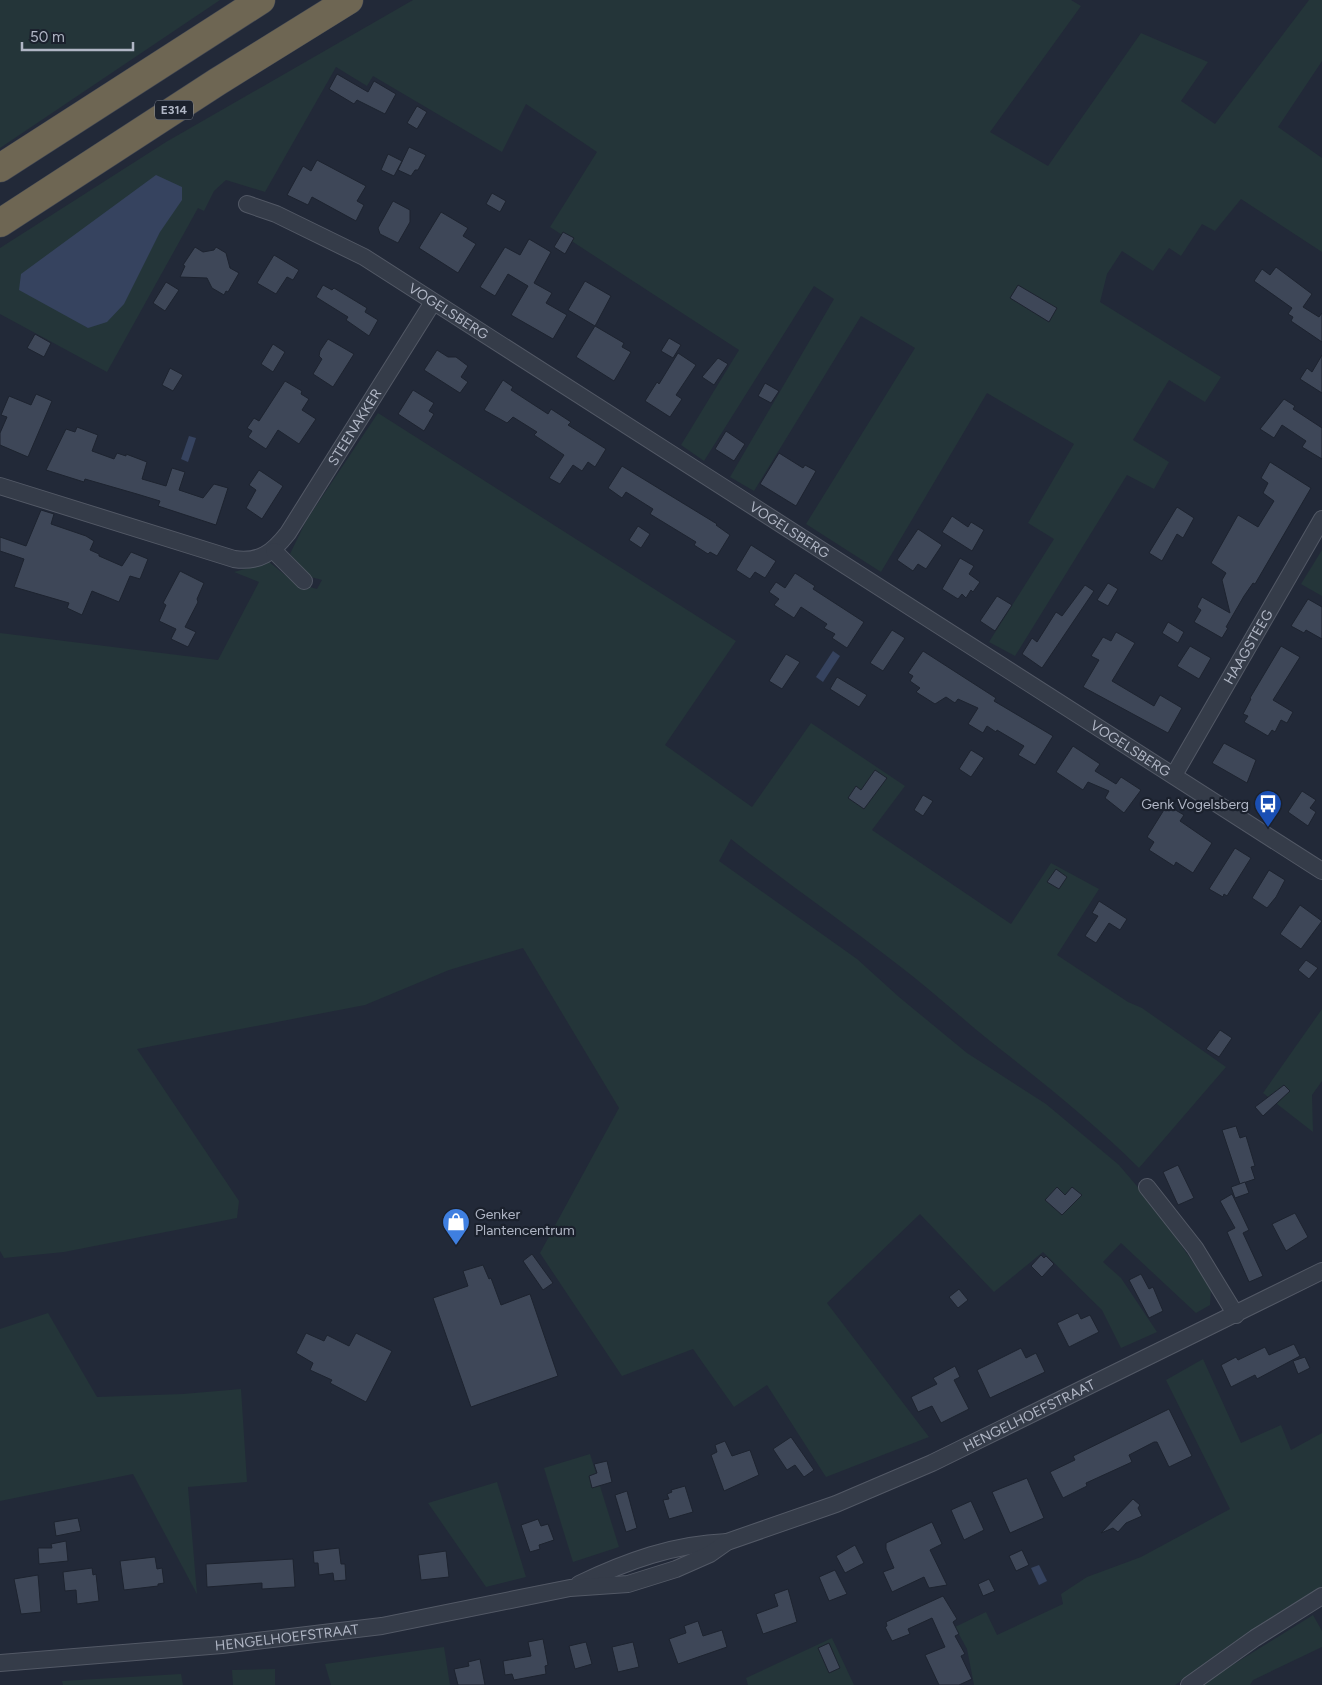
<svg xmlns="http://www.w3.org/2000/svg" width="1322" height="1685" font-family="Figtree,sans-serif">
<rect width="100%" height="100%" fill="#222938"/>
<g fill="#243539" fill-rule="evenodd">
<path d="M0 0H220L0 148Z"/>
<path d="M413 0H1071L1081 6 990 132 1048 166 1141 33 1208 62 1181 101 1215 124 1309 0H1322V61L1278 127 1322 158V252L1241 199 1215 231 1202 224 1181 256 1169 248 1153 271 1122 251 1107 274 1100 302 1221 377 1205 402 1169 380 1133 440 1169 462 1154 489 1127 475 1015 656 989 642 1054 539 1028 523 1074 444 987 393 881 572 806 524 915 348 861 316 754 491 730 477 834 299 814 286 704 461 681 445 739 350 550 227 597 152 526 104 502 152 373 76 367 86 336 67 265 192 226 180 214 191 204 211 198 208 107 372 0 314V248L166 142ZM160 232 149 252 88 328 65 314Z"/>
<path d="M378 413 736 641 665 745 752 807 811 723 905 786 872 830 1011 924 1051 863 1099 889 1057 955 1128 1002 1142 1008 1226 1067 1139 1168C1093 1122 1042 1082 990 1041 959 1016 929 988 897 964 842 921 785 882 731 839L719 861 857 959 899 997 967 1053 1046 1104 1119 1165 1153 1205 1211 1288 1210 1305 1196 1313 1121 1243 1103 1262 1121 1278 1157 1332 1121 1348 1102 1310 1043 1252 994 1292 920 1214 827 1303 929 1437 826 1477 767 1385 734 1407 693 1349 622 1376 540 1253 619 1108 523 948 449 970 365 1005 137 1049 239 1201 237 1218 64 1252 4 1258 0 1251V633L218 660 259 582 234 572 269 562 295 583 317 589 322 580 311 577 290 554 306 521Z"/>
<path d="M1322 550V596L1301 584Z"/>
<path d="M1322 1009V1081L1312 1095 1313 1132 1263 1093Z"/>
<path d="M48 1313 97 1397 183 1394 241 1389 247 1482 188 1487 197 1594 133 1474 0 1501V1329Z"/>
<path d="M1203 1359 1241 1443 1281 1425 1291 1450 1322 1433V1590L1175 1685H974L967 1649 955 1627 986 1612 997 1635 1063 1604 1061 1594 1087 1577 1141 1557 1230 1509 1166 1380Z"/>
<path d="M590 1454 619 1547 573 1562 544 1468Z"/>
<path d="M497 1482 526 1577 486 1587 428 1503Z"/>
<path d="M1313 1615 1322 1631V1647L1253 1680 1250 1685H1200Z"/>
<path d="M832 1638 854 1685H748L746 1678Z"/>
<path d="M444 1647 450 1685H331L325 1664Z"/>
<path d="M275 1669V1685H233L232 1670Z"/>
<path d="M181 1674 183 1685H63L62 1681Z"/>
</g>
<g fill="#36435f">
<path d="M156 175 182 187V200L160 232 124 304 107 322 88 328 19 290 21 274Z"/>
<path d="M189 436 196 438 188 462 181 459Z"/>
<path d="M833 651 840 656 823 682 816 677Z"/>
<path d="M1039 1565 1047 1581 1039 1585 1031 1568Z"/>
</g>
<g fill="#3e4758" stroke="#1d232f">
<path d="M337 74 368 92 374 81 396 94 385 114 357 100 354 104 329 89Z"/>
<path d="M417 106 427 112 417 129 407 123Z"/>
<path d="M409 147 426 155 418 170H415L411 176 398 170Z"/>
<path d="M388 154 402 161 394 176 381 170Z"/>
<path d="M317 160 366 186 357 201 364 205 356 221 312 197 308 205 287 195 303 166 311 171Z"/>
<path d="M492 193 506 201 500 212 486 204Z"/>
<path d="M393 201 410 210V222L398 243 380 234 378 228Z"/>
<path d="M441 212 468 228 463 236 476 244 458 273 419 248Z"/>
<path d="M563 232 574 238 565 254 554 247Z"/>
<path d="M529 239 551 252 534 283 552 293 546 303 567 315 553 339 511 315 528 286 508 274 495 296 480 287 505 247 520 255Z"/>
<path d="M195 247 203 252 214 250 216 247 226 253 230 268 239 273 228 292 226 291 224 295 212 288 207 278 180 277 185 266 183 265Z"/>
<path d="M274 255 299 270 293 280 287 277 276 294 257 283Z"/>
<path d="M1276 267 1312 294 1303 307 1319 317 1322 313V342L1291 321 1293 317 1288 314 1292 308 1254 281 1262 269 1270 275Z"/>
<path d="M585 281 611 296 595 326 568 310Z"/>
<path d="M166 282 179 290 165 311 153 303Z"/>
<path d="M323 285 332 290 334 288 367 308 365 312 378 320 369 336 346 320 348 317 316 297Z"/>
<path d="M1018 285 1057 308 1049 322 1010 298Z"/>
<path d="M595 326 624 343 622 347 631 352 614 381 576 357Z"/>
<path d="M35 334 51 343 44 357 27 348Z"/>
<path d="M669 338 681 345 673 358 661 351Z"/>
<path d="M328 339 354 354 333 387 313 374 322 359 319 356 320 351Z"/>
<path d="M273 344 285 352 273 372 261 364Z"/>
<path d="M437 350 448 357H456L468 366 461 377 468 382 460 393 424 370Z"/>
<path d="M678 353 696 365 676 395 682 399 670 417 645 401 657 382 659 384Z"/>
<path d="M1322 355V393L1300 379 1307 368 1312 372Z"/>
<path d="M718 358 728 364 714 385 702 377Z"/>
<path d="M170 368 183 375 173 391 162 385Z"/>
<path d="M503 380 513 387 511 390 548 414 551 409 571 422 568 425 606 449 595 467 588 462 582 471 573 465 560 484 549 478 564 455 534 435 537 432 513 417 507 423 484 410Z"/>
<path d="M285 381 302 391 301 394 309 399 302 410 316 419 299 444 278 430 266 449 248 437 252 431 247 428 254 418 259 421Z"/>
<path d="M765 383 779 391 771 403 758 396Z"/>
<path d="M413 390 434 403 429 411 434 414 424 431 398 414Z"/>
<path d="M36 394 52 401 28 457 0 445V433L7 417 1 415 9 396 31 405Z"/>
<path d="M1284 399 1295 406 1293 409 1322 428V459L1302 447 1306 441 1282 425 1274 438 1260 429Z"/>
<path d="M77 427 98 435 92 451 114 459 117 453 126 456V454L147 462 142 479 166 486 172 468 185 472 179 490 203 498 214 484 228 488 216 525 158 506 160 501 137 494 85 479 84 482 46 470 66 429 75 432Z"/>
<path d="M726 431 745 444 734 461 715 449Z"/>
<path d="M779 453 803 468 805 465 816 471 796 506 760 484Z"/>
<path d="M1270 462 1311 488 1255 584 1253 583 1244 596 1226 627 1228 628 1222 638 1194 622 1201 610 1197 607 1202 597 1230 613 1222 580 1226 573 1211 563 1238 515 1258 527 1274 501 1263 493 1268 483 1261 478Z"/>
<path d="M622 466 717 524 716 525 730 535 717 556 710 552 708 554 694 545 696 542 650 514 653 509 626 492 622 498 608 488Z"/>
<path d="M259 470 283 486 262 519 246 508 256 490 249 485Z"/>
<path d="M1177 507 1194 518 1183 538 1177 534 1162 561 1149 553Z"/>
<path d="M41 510 54 514 51 524 86 536 94 541 90 550 99 554V556L122 566 131 552 148 559 140 579 130 576 119 602 92 591 82 615 67 608 69 603 14 587 24 559 0 551V537L26 546Z"/>
<path d="M952 516 968 527 971 522 984 530 972 551 942 532Z"/>
<path d="M638 526 650 534 641 548 629 540Z"/>
<path d="M918 529 942 545 926 569 918 564 913 571 897 560Z"/>
<path d="M751 545 776 561 765 578 755 572 750 579 736 570Z"/>
<path d="M960 558 974 566 969 574 980 582 973 592 971 590 966 598 962 594 958 599 942 589Z"/>
<path d="M180 571 204 583 197 599 198 602 185 627 196 632 188 647 171 639 176 629 159 621 166 605 163 603Z"/>
<path d="M795 573 815 586 813 589 864 622 847 648 832 638 835 634 824 628 827 624 801 607 794 618 774 605 779 599 769 592 776 582 785 588Z"/>
<path d="M1108 583 1118 589 1108 606 1097 600Z"/>
<path d="M1085 585 1094 591 1042 668 1022 654 1032 638 1037 642 1056 612 1062 616Z"/>
<path d="M997 596 1012 605 995 631 980 621Z"/>
<path d="M1308 599 1322 607V639L1306 630 1304 633 1291 626Z"/>
<path d="M1168 622 1184 632 1178 643 1162 633Z"/>
<path d="M892 630 905 638 883 671 870 663Z"/>
<path d="M1116 632 1135 643 1112 681 1154 706 1160 695 1182 708 1168 733 1083 687 1099 660 1091 656 1103 637 1111 641Z"/>
<path d="M1190 646 1211 658 1199 679 1177 666Z"/>
<path d="M1281 646 1300 657 1273 700 1293 712 1287 723 1281 720 1275 732 1272 730 1268 736 1244 722 1248 716 1243 714 1251 699 1250 698Z"/>
<path d="M923 651 996 698 994 701 1053 736 1035 765 1018 755 1024 746 997 730 996 732 987 726 983 733 968 724 978 708 958 699 955 703 946 697 935 704 916 692 920 688 910 681 913 676 908 673Z"/>
<path d="M786 654 800 662 782 689 769 681Z"/>
<path d="M837 677 867 695 859 707 830 689Z"/>
<path d="M1224 743 1256 760 1247 783 1212 763Z"/>
<path d="M1073 746 1100 764 1095 771 1116 784 1121 777 1141 790 1124 813 1105 798 1109 791 1088 782 1083 790 1056 772Z"/>
<path d="M971 750 984 758 971 777 959 769Z"/>
<path d="M875 770 887 778 864 809 848 798 856 786 861 790Z"/>
<path d="M1302 791 1316 800 1310 808 1316 812 1308 826 1288 812Z"/>
<path d="M923 795 933 801 923 816 914 810Z"/>
<path d="M1167 805 1184 815 1180 821 1212 843 1193 873 1176 862 1174 866 1149 850 1154 842 1147 837Z"/>
<path d="M1235 848 1251 858 1227 896 1224 894 1223 897 1209 889Z"/>
<path d="M1056 869 1067 877 1059 889 1047 882Z"/>
<path d="M1269 870 1285 880 1276 897 1267 908 1252 898Z"/>
<path d="M1099 901 1127 919 1120 930 1109 923 1096 943 1085 936 1098 916 1092 913Z"/>
<path d="M1300 905 1322 921 1301 949 1280 934Z"/>
<path d="M1306 960 1318 968 1309 979 1298 970Z"/>
<path d="M1220 1030 1232 1038 1219 1057 1206 1049Z"/>
<path d="M1284 1085 1290 1091 1263 1116 1255 1107Z"/>
<path d="M1236 1126 1240 1138 1246 1136 1255 1166 1251 1167 1255 1179 1240 1184 1222 1130Z"/>
<path d="M1178 1165 1194 1198 1178 1205 1163 1172Z"/>
<path d="M1245 1182 1249 1193 1235 1198 1231 1187Z"/>
<path d="M1057 1187 1065 1195 1072 1187 1082 1195 1062 1215 1045 1200Z"/>
<path d="M1232 1194 1249 1230 1243 1233 1263 1276 1249 1282 1227 1232 1235 1228 1220 1201Z"/>
<path d="M1295 1213 1308 1237 1286 1251 1272 1224Z"/>
<path d="M532 1254 553 1283 543 1290 523 1261Z"/>
<path d="M1041 1255 1044 1258 1046 1256 1054 1264 1042 1277 1031 1266Z"/>
<path d="M483 1265 489 1279 491 1278 501 1305 530 1294 558 1376 471 1407 433 1298 468 1286 463 1271Z"/>
<path d="M1141 1274 1149 1289 1153 1287 1163 1311 1149 1318 1129 1280Z"/>
<path d="M959 1289 968 1300 958 1308 949 1297Z"/>
<path d="M1078 1313 1081 1319 1090 1315 1099 1332 1069 1347 1057 1323Z"/>
<path d="M306 1333 324 1341 327 1335 349 1346 356 1333 392 1351 366 1402 330 1383 332 1380 310 1370 313 1363 296 1353Z"/>
<path d="M1294 1344 1300 1356 1257 1379 1255 1375 1231 1387 1221 1365 1236 1357 1238 1360 1265 1347 1269 1355Z"/>
<path d="M1021 1348 1026 1358 1036 1353 1045 1372 990 1398 977 1370Z"/>
<path d="M1305 1357 1310 1368 1298 1374 1293 1361Z"/>
<path d="M955 1366 960 1377 954 1380 969 1409 941 1423 932 1406 918 1412 911 1397 937 1384 933 1378Z"/>
<path d="M1169 1409 1192 1456 1169 1467 1157 1442H1154L1129 1455 1132 1462 1086 1483 1087 1486 1063 1498 1050 1472 1075 1460 1073 1456Z"/>
<path d="M791 1437 814 1470 804 1477 795 1465 787 1470 773 1449Z"/>
<path d="M725 1441 732 1456 750 1450 759 1475 724 1491 711 1455 717 1452 715 1445Z"/>
<path d="M607 1461 612 1482 592 1488 589 1476 597 1473 594 1464Z"/>
<path d="M1027 1478 1044 1518 1010 1533 992 1492Z"/>
<path d="M685 1486 693 1512 669 1519 663 1500 669 1499 667 1494 672 1492 671 1490Z"/>
<path d="M627 1491 637 1528 626 1532 615 1495Z"/>
<path d="M1133 1499 1140 1505 1138 1508 1142 1516 1126 1523 1118 1532 1113 1528 1101 1533Z"/>
<path d="M971 1501 984 1530 964 1540 951 1510Z"/>
<path d="M78 1518 81 1531 56 1536 54 1522Z"/>
<path d="M538 1519 541 1526 548 1524 554 1540 539 1545 540 1549 530 1552 521 1525Z"/>
<path d="M932 1522 942 1544 930 1550 947 1585 929 1588 924 1577 892 1592 883 1572 894 1568 886 1549V1543Z"/>
<path d="M66 1541 68 1561 39 1564 38 1548H52L51 1544Z"/>
<path d="M855 1545 864 1563 845 1573 836 1556Z"/>
<path d="M339 1548 341 1564H345L346 1580 334 1581 333 1573 319 1575 318 1563H314L313 1551Z"/>
<path d="M1022 1550 1029 1565 1016 1571 1009 1556Z"/>
<path d="M446 1551 449 1577 421 1580 418 1555Z"/>
<path d="M155 1557 157 1569 162 1568 164 1583 158 1584V1586L124 1590 120 1561Z"/>
<path d="M293 1559 295 1587 262 1589V1583L207 1587 206 1564Z"/>
<path d="M92 1568 93 1575 96 1574 99 1601 77 1604 76 1590 65 1591 63 1572Z"/>
<path d="M835 1570 847 1594 829 1601 819 1577Z"/>
<path d="M38 1575 41 1612 21 1614 14 1579Z"/>
<path d="M989 1579 995 1591 983 1596 978 1584Z"/>
<path d="M788 1589 797 1622 763 1634 756 1614 778 1606 774 1594Z"/>
<path d="M943 1596 957 1619 953 1622 959 1634 955 1636 965 1654 961 1656 972 1679 959 1685H939L925 1655 945 1647 932 1618 908 1629 910 1634 892 1641 885 1627 887 1626 886 1622Z"/>
<path d="M698 1621 703 1636 722 1630 727 1647 678 1664 669 1639 686 1633 684 1626Z"/>
<path d="M543 1639 548 1665 545 1666 546 1674 514 1680 512 1674 505 1675 503 1661 531 1656 528 1642Z"/>
<path d="M586 1642 592 1664 575 1669 569 1646Z"/>
<path d="M633 1642 639 1667 618 1672 612 1647Z"/>
<path d="M829 1643 840 1668 829 1673 818 1648Z"/>
<path d="M480 1659 485 1685H458L454 1669 469 1666 468 1662Z"/>
</g>
<g fill="none" stroke-linecap="round" stroke-linejoin="round">
<defs>
<g id="street">
<path id="s1" d="M247 204 276 214 364 257 1322 871"/>
<path id="s2" d="M0 486 234 559C260 563 273 552 288 533L433 302"/>
<path d="M274 551 304 581"/>
<path id="s3" d="M1174 775 1322 519"/>
<path d="M1147 1187 1195 1248 1236 1315"/>
<path d="M579 1584C627 1561 674 1544 727 1542"/>
<path id="s4" d="M0 1663 222 1645 382 1626 570 1588 628 1584 676 1569 710 1554 727 1542 836 1504 932 1463 1322 1271"/>
<path d="M1189 1685 1255 1638 1322 1596"/>
</g>
<g id="highway">
<path d="M0 168 261 0"/>
<path d="M0 223 217 82 349 0"/>
</g>
</defs>
<use href="#street" stroke="#535966" stroke-width="18"/>
<use href="#highway" stroke="#404653" stroke-width="29"/>
<use href="#street" stroke="#353c49" stroke-width="16"/>
<use href="#highway" stroke="#6e6653" stroke-width="28"/>
</g>
<defs>
<symbol id="bus-pin" viewBox="-11 -11 22 30"><path d="M0 17L-7.5 6A9.5 9.5 0 1 1 7.5 6Z" fill="#1a4fb4" stroke="#1b212d"/><path d="M-5-6H5V4H4V6H2V4H-2V6H-4V4H-5ZM-3.5-4V0h7V-4ZM-3.5 1.2v1.5H-2V1.2ZM2 1.2v1.5H3.5V1.2Z" fill="#fff"/></symbol>
<symbol id="shop-pin" viewBox="-11 -11 22 30"><path d="M0 17L-7.5 6A9.5 9.5 0 1 1 7.5 6Z" fill="#3f7fe0" stroke="#1b212d"/><path d="M-5-2.5h2.3a2.7 3.5 0 0 1 5.4 0H5L5.5 6h-11ZM-1.5-2.5h3a1.5 2.3 0 0 0-3 0Z" fill="#fff"/></symbol>
</defs>
<g fill-rule="evenodd">
<use href="#bus-pin" x="1252" y="788" width="32" height="43"/>
<use href="#shop-pin" x="440" y="1206" width="32" height="43"/>
</g>
<g text-anchor="middle" dominant-baseline="central" stroke-width="4.5" stroke-linejoin="round" paint-order="stroke">
<rect fill="#1b212d" stroke="#838997" stroke-width="1" x="155" y="100.5" width="38" height="19" rx="4"/>
<g font-size="12" font-weight="bold" fill="#b0b6c5">
<text x="174" y="110">E314</text>
</g>
<g font-size="14" fill="#b0b6c5" stroke="#1b212d">
<text stroke="none"><textPath href="#s1" startOffset="229">VOGELSBERG</textPath></text>
<text stroke="none"><textPath href="#s2" startOffset="434">STEENAKKER</textPath></text>
<text stroke="none"><textPath href="#s1" startOffset="634">VOGELSBERG</textPath></text>
<text stroke="none"><textPath href="#s3" startOffset="148">HAAGSTEEG</textPath></text>
<text stroke="none"><textPath href="#s1" startOffset="1039">VOGELSBERG</textPath></text>
<text stroke="none"><textPath href="#s4" startOffset="1070">HENGELHOEFSTRAAT</textPath></text>
<text stroke="none"><textPath href="#s4" startOffset="288">HENGELHOEFSTRAAT</textPath></text>
</g>
<g font-size="14" fill="#b0b6c5" stroke="#1b212d" text-anchor="end">
<text x="1249" y="804">Genk Vogelsberg</text>
<text x="475" y="1214" text-anchor="start">Genker<tspan x="475" dy="16">Plantencentrum</tspan></text>
</g>
</g>
<path d="M22 42v8h111v-8" fill="none" stroke="#b0b6c5" stroke-width="2.5"/>
<text x="30" y="42" font-size="15" fill="#b0b6c5" stroke="#1b212d" stroke-width="4" paint-order="stroke">50 m</text>
</svg>
